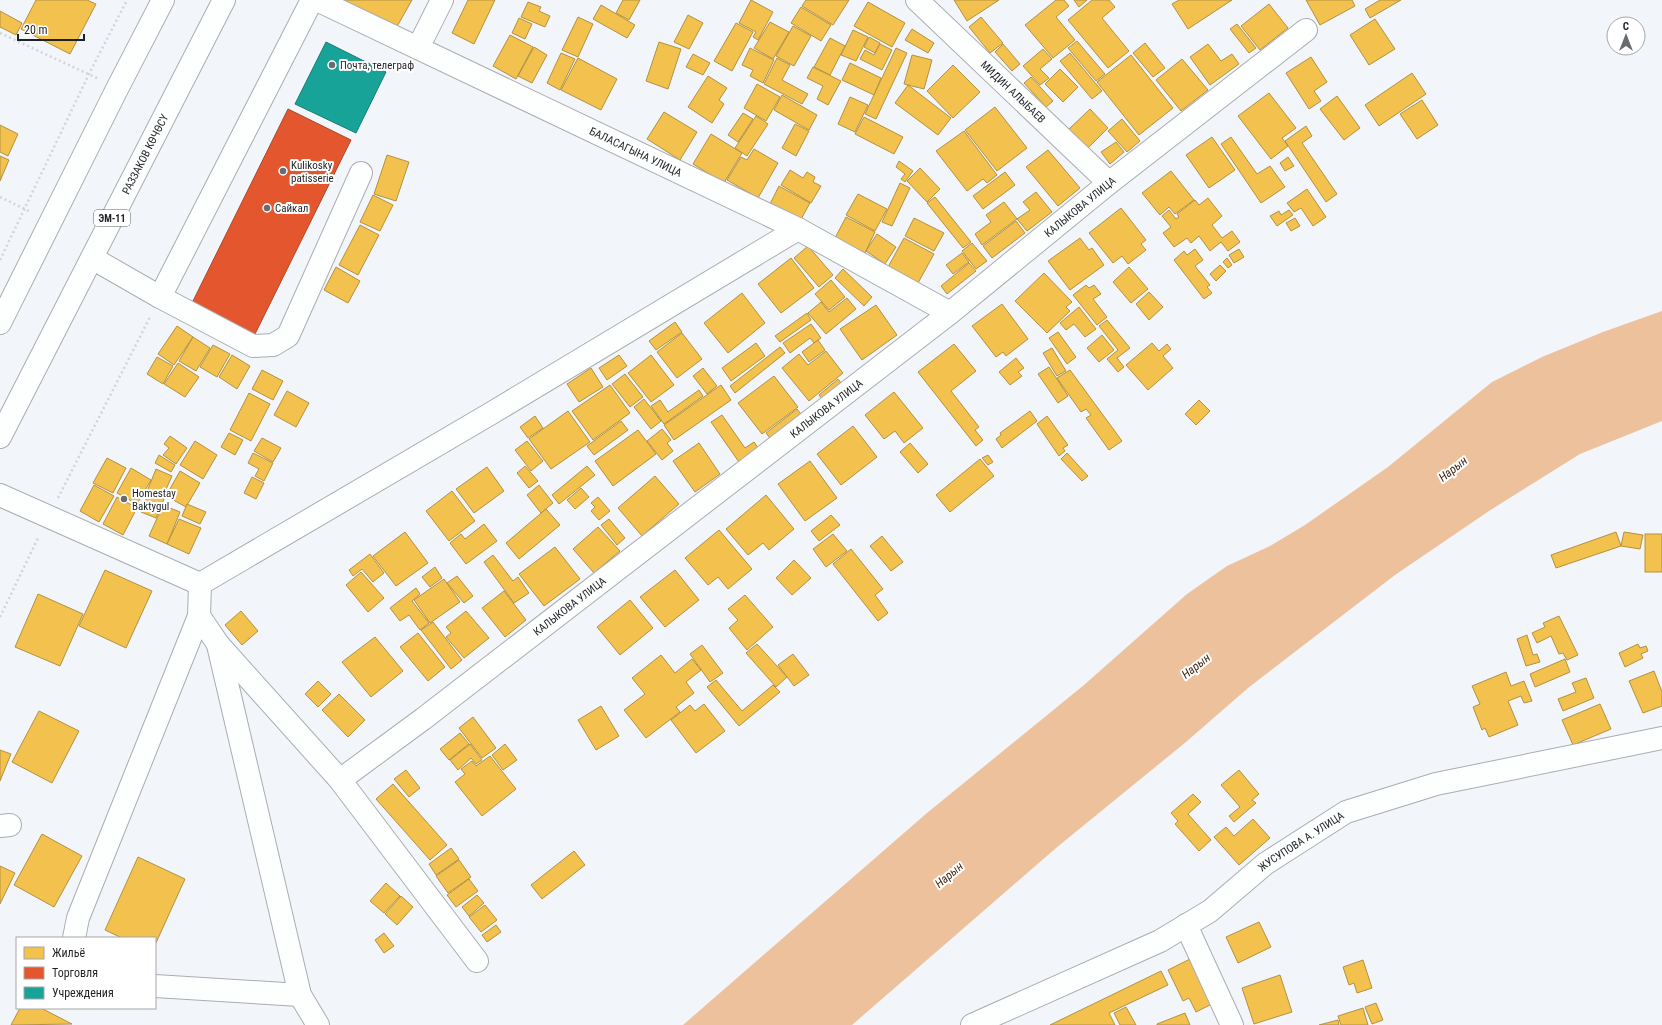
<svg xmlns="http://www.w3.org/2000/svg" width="1662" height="1025" font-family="'Roboto Condensed',sans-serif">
<rect width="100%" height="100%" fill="#f2f6fa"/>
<path fill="#ecc19c" d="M1662 311V421L1580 454 1489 511 1395 575 1248 688 1186 742 1056 848 852 1025H683L927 813 1084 685 1187 594 1227 566 1270 546 1305 525 1388 467 1492 382 1542 357 1603 332Z"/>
<g fill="#f2c14e" stroke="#b39141">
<path d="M36 0H87L96 4 70 54 21 29Z"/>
<path d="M340 0H412L395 30Z"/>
<path d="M468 0H495L474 44 452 33Z"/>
<path d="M623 0H640L629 20 616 13Z"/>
<path d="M751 0 773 12 758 40 753 37 756 32 739 23Z"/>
<path d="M806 0H849L833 25 802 6Z"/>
<path d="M954 0H999L967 21Z"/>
<path d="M1056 0H1064L1069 6 1056 17 1075 40 1053 58 1025 25Z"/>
<path d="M1074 0H1087L1079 7Z"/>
<path d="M1092 0H1109L1115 7 1102 18 1129 51 1108 68 1068 20Z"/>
<path d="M1179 0H1232L1188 29 1172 4Z"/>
<path d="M1306 0H1352L1355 6 1320 25Z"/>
<path d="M1380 0H1401L1370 18 1365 9Z"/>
<path d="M528 2 541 7 539 11 550 16 545 27 521 17Z"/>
<path d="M868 2 905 23 892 47 854 26Z"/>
<path d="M1269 4 1288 28 1260 50 1241 26Z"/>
<path d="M601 5 635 25 627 38 593 19Z"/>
<path d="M801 7 831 25 821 41 791 23Z"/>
<path d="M0 11 22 23 16 35 0 27Z"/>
<path d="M688 15 703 23 689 49 674 42Z"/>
<path d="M578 17 593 24 578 57 562 50Z"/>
<path d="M981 17 1003 43 990 53 969 27Z"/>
<path d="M519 18 532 24 525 39 512 33Z"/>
<path d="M1375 19 1395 49 1369 65 1350 35Z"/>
<path d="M770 22 789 32 773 59 754 48Z"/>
<path d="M736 23 753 32 732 71 714 61Z"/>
<path d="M1237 24 1256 48 1249 53 1230 29Z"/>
<path d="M793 26 811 36 794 66 776 56Z"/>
<path d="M912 29 934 43 928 53 905 40Z"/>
<path d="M853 30 868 37 856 61 841 55Z"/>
<path d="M510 35 533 47 516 79 493 66Z"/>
<path d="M869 37 880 43 875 53 864 47Z"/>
<path d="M830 38 845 46 830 75 814 67Z"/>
<path d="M1077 41 1105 74 1096 81 1068 48Z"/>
<path d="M659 42 681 49 668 89 646 81Z"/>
<path d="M1145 43 1165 68 1153 77 1133 53Z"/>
<path d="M880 44 892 50 882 70 860 59 865 50 874 55Z"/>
<path d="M1003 44 1020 64 1012 71 995 52Z"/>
<path d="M1208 44 1221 61 1232 54 1239 64 1210 85 1190 57Z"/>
<path d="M534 47 547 55 532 83 518 76Z"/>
<path d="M750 48 774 60 763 83 750 76 753 70 742 65Z"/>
<path d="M896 48 907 53 876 119 865 114Z"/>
<path d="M1043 49 1052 59 1040 69 1049 78 1040 85 1023 66Z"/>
<path d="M561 53 575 59 560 90 547 83Z"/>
<path d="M1070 53 1102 91 1092 99 1060 61Z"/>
<path d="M693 54 710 63 703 75 686 67Z"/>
<path d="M912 55 932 60 924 89 904 84Z"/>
<path d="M1131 55 1173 108 1139 135 1097 82Z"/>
<path d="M1311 57 1327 82 1314 91 1321 101 1309 109 1286 73Z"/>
<path d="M578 58 617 79 601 110 561 90Z"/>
<path d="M777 58 790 65 782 80 808 94 802 104 764 84Z"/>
<path d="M1182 59 1208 90 1181 111 1156 80Z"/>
<path d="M850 63 881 78 874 95 842 80Z"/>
<path d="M953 65 980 92 953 118 927 91Z"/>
<path d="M813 67 841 81 828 105 817 99 823 86 807 78Z"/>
<path d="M1060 69 1078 87 1063 102 1045 84Z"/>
<path d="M1412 73 1426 94 1379 126 1365 105Z"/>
<path d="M708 76 727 88 719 100 724 104 712 123 688 107Z"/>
<path d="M1031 77 1053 101 1046 107 1024 83Z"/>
<path d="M757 84 780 97 766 121 744 108Z"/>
<path d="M908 85 951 118 938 135 895 103Z"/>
<path d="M1269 93 1296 128 1282 138 1288 146 1271 159 1238 116Z"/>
<path d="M782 95 817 115 809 130 774 110Z"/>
<path d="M1337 96 1360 128 1344 140 1320 109Z"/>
<path d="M850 97 868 105 855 132 838 124Z"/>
<path d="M1422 100 1438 125 1417 139 1400 114Z"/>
<path d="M995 107 1027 148 997 171 965 130Z"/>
<path d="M1090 109 1108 128 1086 150 1067 131Z"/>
<path d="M664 112 697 132 680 160 647 139Z"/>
<path d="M743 113 753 119 738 142 728 135Z"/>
<path d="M756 116 768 124 747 156 735 148Z"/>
<path d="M864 117 903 137 894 154 855 134Z"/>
<path d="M1122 119 1140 141 1127 152 1108 131Z"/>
<path d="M795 124 809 131 796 156 782 148Z"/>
<path d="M0 125 18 134 8 156 0 152Z"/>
<path d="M1306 126 1312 136 1302 143 1337 194 1326 202 1285 141Z"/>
<path d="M964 131 997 175 987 183 983 179 967 191 936 151Z"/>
<path d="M711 134 742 153 724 183 693 164Z"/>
<path d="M1212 137 1235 170 1209 188 1186 155Z"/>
<path d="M1231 137 1257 174 1270 166 1285 187 1261 203 1221 144Z"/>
<path d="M1116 142 1124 152 1110 164 1101 152Z"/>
<path d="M754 149 778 163 758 198 727 180 741 157 747 160Z"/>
<path d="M1048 150 1080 188 1058 206 1026 167Z"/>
<path d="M387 155 409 162 396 201 374 194Z"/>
<path d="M0 156 9 160 0 181Z"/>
<path d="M1288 157 1294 166 1285 171 1280 163Z"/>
<path d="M899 161 913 171 905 182 901 179 905 174 896 167Z"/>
<path d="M920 168 940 189 927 202 907 181Z"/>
<path d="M790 170 803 178 807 172 815 177 813 182 821 186 811 203 781 185Z"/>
<path d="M1171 171 1194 200 1175 214 1169 207 1160 215 1142 193Z"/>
<path d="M1005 172 1015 185 983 209 973 196Z"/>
<path d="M900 183 910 188 892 226 882 222Z"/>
<path d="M779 186 810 203 800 221 770 204Z"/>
<path d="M1307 189 1326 217 1313 226 1301 208 1294 212 1287 203Z"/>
<path d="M1036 192 1052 212 1027 231 1017 219 1030 210 1023 202Z"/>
<path d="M858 194 887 209 875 231 846 215Z"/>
<path d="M373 195 393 205 380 231 360 222Z"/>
<path d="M935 197 971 242 963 248 927 203Z"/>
<path d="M1208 198 1222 216 1212 225 1222 238 1232 231 1240 242 1228 251 1221 242 1210 251 1199 236 1191 243 1187 238 1174 247 1163 233 1171 227 1162 216 1169 210 1176 219 1179 217 1177 214 1195 200 1199 205Z"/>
<path d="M1004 202 1017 219 982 245 975 234 991 222 986 215Z"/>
<path d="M1121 208 1146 240 1141 244 1146 250 1128 264 1122 256 1113 263 1089 233Z"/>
<path d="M1289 210 1293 215 1277 226 1270 216 1279 211 1281 215Z"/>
<path d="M846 217 875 232 865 253 835 238Z"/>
<path d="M914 218 944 233 934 251 905 236Z"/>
<path d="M1295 218 1300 226 1291 231 1286 223Z"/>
<path d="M1016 221 1025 233 992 258 983 246Z"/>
<path d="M360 225 379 235 358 275 339 265Z"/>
<path d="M877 234 896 247 885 264 866 251Z"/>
<path d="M904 238 934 254 918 283 888 267Z"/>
<path d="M1080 238 1089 250 1092 248 1104 265 1070 290 1048 261Z"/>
<path d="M972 243 987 261 976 269 962 251Z"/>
<path d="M808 246 833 275 819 287 794 258Z"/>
<path d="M1195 249 1203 260 1195 266 1210 285 1207 287 1212 293 1204 299 1174 260 1184 251 1187 255Z"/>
<path d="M1239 249 1244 257 1234 263 1229 255Z"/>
<path d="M962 253 969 262 953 274 946 265Z"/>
<path d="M791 258 814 288 781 313 758 284Z"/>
<path d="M1227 258 1232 265 1228 268 1223 262Z"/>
<path d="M969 263 976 271 947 294 941 286Z"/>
<path d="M1220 265 1226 271 1216 281 1210 274Z"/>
<path d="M336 267 360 281 348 303 324 290Z"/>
<path d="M1129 267 1148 289 1131 303 1113 282Z"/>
<path d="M843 269 872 297 864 306 835 278Z"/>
<path d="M1044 273 1072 302 1066 307 1070 311 1047 333 1015 301Z"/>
<path d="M831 280 845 297 829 310 815 294Z"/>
<path d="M1086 285 1089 288 1094 285 1101 294 1093 299 1107 317 1097 325 1073 295Z"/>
<path d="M1149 292 1163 307 1149 320 1136 304Z"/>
<path d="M742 293 765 323 728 353 704 323Z"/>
<path d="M847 298 856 309 826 334 808 313 821 302 829 312Z"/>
<path d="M1002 304 1028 339 1006 356 1003 352 996 357 972 326Z"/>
<path d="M876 305 897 335 862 360 840 329Z"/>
<path d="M1079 307 1096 329 1085 337 1074 324 1066 330 1060 323Z"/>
<path d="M807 313 811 320 780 342 775 336Z"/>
<path d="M1107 320 1130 348 1117 358 1124 367 1118 372 1107 359 1118 350 1099 326Z"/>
<path d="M675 322 682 332 656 350 649 341Z"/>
<path d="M811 324 821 338 814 343 810 338 790 353 783 343Z"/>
<path d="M177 326 193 337 174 365 158 354Z"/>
<path d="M1058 332 1076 357 1067 364 1049 338Z"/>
<path d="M682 333 702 359 677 378 657 352Z"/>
<path d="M1102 335 1114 350 1099 362 1087 348Z"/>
<path d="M193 337 210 348 196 371 179 361Z"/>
<path d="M818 340 825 350 809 362 802 352Z"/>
<path d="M756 343 765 356 731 381 722 368Z"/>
<path d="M1152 343 1159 351 1167 344 1171 349 1163 356 1173 368 1148 390 1126 365Z"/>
<path d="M954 344 976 371 951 391 979 427 975 430 983 440 976 446 918 372Z"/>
<path d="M213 345 230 354 217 377 200 367Z"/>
<path d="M780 347 785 353 735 393 730 386Z"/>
<path d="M1052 348 1066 371 1057 376 1043 353Z"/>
<path d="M826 351 843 373 809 401 782 368 799 354 808 365Z"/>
<path d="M232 355 250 366 237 389 219 377Z"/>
<path d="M619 355 627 366 607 380 599 368Z"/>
<path d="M651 355 674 385 651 402 628 373Z"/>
<path d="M157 357 173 366 163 384 147 374Z"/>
<path d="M1016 358 1024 368 1018 372 1022 376 1010 385 999 372Z"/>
<path d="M178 363 199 377 185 397 164 384Z"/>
<path d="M1049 367 1068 396 1058 403 1038 374Z"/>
<path d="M591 368 603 387 579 402 567 384Z"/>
<path d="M703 368 717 386 707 394 693 376Z"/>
<path d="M262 370 283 381 273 400 252 389Z"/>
<path d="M1070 370 1122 441 1109 450 1086 418 1091 415 1086 409 1081 412 1057 378Z"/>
<path d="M625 374 643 397 630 407 612 384Z"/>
<path d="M774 376 798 407 762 434 738 403Z"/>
<path d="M838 379 845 388 826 404 819 395Z"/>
<path d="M610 385 630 413 593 440 572 411Z"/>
<path d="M721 385 731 400 674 440 664 425Z"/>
<path d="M699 390 703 396 664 424 651 406 660 400 668 412Z"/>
<path d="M287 391 309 403 296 427 274 415Z"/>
<path d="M894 392 923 428 904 443 895 431 884 439 865 415Z"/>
<path d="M249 393 270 404 251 441 230 430Z"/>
<path d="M644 399 661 421 651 429 634 407Z"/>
<path d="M1199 400 1210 411 1196 425 1185 414Z"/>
<path d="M797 409 804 418 773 442 766 433Z"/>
<path d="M568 411 590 442 551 469 529 439Z"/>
<path d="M1030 411 1037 421 1002 448 996 439 1001 435 1000 433Z"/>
<path d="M722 415 745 448 754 442 761 452 741 465 711 422Z"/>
<path d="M535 416 543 428 528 438 520 427Z"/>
<path d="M1047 416 1068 445 1063 448 1065 451 1059 456 1037 424Z"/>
<path d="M621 421 628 430 594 455 587 446Z"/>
<path d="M853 426 877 457 841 485 817 454Z"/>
<path d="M662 429 671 440 667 443 673 451 662 460 647 441Z"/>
<path d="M638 430 656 454 613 486 595 461Z"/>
<path d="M229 433 243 440 235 455 221 447Z"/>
<path d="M170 436 187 448 176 464 163 455 169 448 164 444Z"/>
<path d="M262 438 281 448 273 462 254 451Z"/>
<path d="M195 441 217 455 203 479 180 465Z"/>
<path d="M527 441 543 461 531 471 515 450Z"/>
<path d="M699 443 720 474 695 492 673 461Z"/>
<path d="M910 443 928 464 918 473 900 452Z"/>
<path d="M253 453 273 463 264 481 255 476 259 469 248 463Z"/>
<path d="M1067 453 1088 476 1082 481 1061 459Z"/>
<path d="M159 455 175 465 171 472 155 463Z"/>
<path d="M988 455 993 462 988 465 982 458Z"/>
<path d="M107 458 126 468 113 493 93 483Z"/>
<path d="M980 459 994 476 950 512 936 495Z"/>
<path d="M810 461 837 498 805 521 778 484Z"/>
<path d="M525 466 538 481 529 488 517 473Z"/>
<path d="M587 466 595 475 559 504 552 495Z"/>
<path d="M487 467 504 491 474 513 456 489Z"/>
<path d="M131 468 151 480 137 504 117 493Z"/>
<path d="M156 469 172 476 163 496 148 489Z"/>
<path d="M180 471 200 483 186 507 166 496Z"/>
<path d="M655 476 679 504 642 536 618 508Z"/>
<path d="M252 477 264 483 256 499 244 493Z"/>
<path d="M94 485 114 496 99 522 80 511Z"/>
<path d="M539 485 553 503 541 513 527 495Z"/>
<path d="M581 488 589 497 575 509 567 500Z"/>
<path d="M452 491 475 521 449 541 426 511Z"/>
<path d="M149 492 164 499 156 518 141 512Z"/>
<path d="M766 495 794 529 769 550 763 543 748 555 726 529Z"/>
<path d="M117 497 137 508 123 535 103 524Z"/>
<path d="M598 497 610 511 599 520 591 511 595 507 591 503Z"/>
<path d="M187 504 206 512 200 524 182 516Z"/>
<path d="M163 505 180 512 167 544 149 536Z"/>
<path d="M546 509 560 525 519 559 506 543Z"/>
<path d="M831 515 840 525 819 541 811 531Z"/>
<path d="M179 519 201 528 189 554 167 544Z"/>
<path d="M609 519 625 538 617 545 601 525Z"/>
<path d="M484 524 497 541 466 564 450 543 461 534 465 539Z"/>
<path d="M598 527 620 551 594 573 573 549Z"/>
<path d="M719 530 752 569 728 589 718 577 708 585 685 558Z"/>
<path d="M405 532 428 563 396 586 373 556Z"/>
<path d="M1616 532 1621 546 1556 568 1551 555Z"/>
<path d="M1624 532 1643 535 1640 549 1621 546Z"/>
<path d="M833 534 847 551 826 567 813 549Z"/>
<rect x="1645" y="534" width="17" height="38"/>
<path d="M882 536 903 562 891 571 870 546Z"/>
<path d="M555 547 580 579 544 606 519 574Z"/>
<path d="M851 549 883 589 875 595 888 613 878 621 833 564Z"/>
<path d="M370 554 384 573 373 582 362 569 353 576 349 570Z"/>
<path d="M493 555 513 581 518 577 529 593 514 603 484 562Z"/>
<path d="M794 560 811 578 792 595 776 578Z"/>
<path d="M435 567 442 578 430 587 422 577Z"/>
<path d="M105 570 152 591 126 648 79 626Z"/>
<path d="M675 570 699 600 665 627 640 597Z"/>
<path d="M361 572 384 598 368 612 346 585Z"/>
<path d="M457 576 473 596 464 603 447 583Z"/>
<path d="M444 579 460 602 430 623 414 600Z"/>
<path d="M416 588 420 594 412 601 429 623 420 630 409 615 400 621 390 608Z"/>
<path d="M504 591 526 620 505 637 482 608Z"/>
<path d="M38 594 83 614 60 666 15 647Z"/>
<path d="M745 595 773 627 747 650 729 628 738 620 728 609Z"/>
<path d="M630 600 653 628 620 655 597 627Z"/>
<path d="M241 611 258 631 242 645 225 625Z"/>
<path d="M466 611 489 638 464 658 446 637 451 633 446 627Z"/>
<path d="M1559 616 1578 655 1567 660 1563 653 1559 654 1551 636 1537 643 1532 633 1545 627 1543 623Z"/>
<path d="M433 622 462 660 451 669 421 630Z"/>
<path d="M418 633 445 667 428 681 400 647Z"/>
<path d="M1527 635 1533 655 1537 654 1540 662 1526 666 1517 639Z"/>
<path d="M375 637 403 671 371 697 342 662Z"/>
<path d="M757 644 787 677 776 687 746 653Z"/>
<path d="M1638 644 1640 648 1646 646 1648 651 1641 654 1643 658 1625 667 1619 653Z"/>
<path d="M702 645 723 673 710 682 690 654Z"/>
<path d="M793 654 809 675 794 686 778 665Z"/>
<path d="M661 655 675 673 692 659 701 670 686 682 694 693 676 707 680 712 646 738 624 710 645 694 632 678Z"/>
<path d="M1565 659 1570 672 1535 687 1530 674Z"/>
<path d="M1654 671 1662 692V706L1643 713 1629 681Z"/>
<path d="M1506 672 1511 686 1524 681 1532 701 1524 703 1521 696 1508 701 1518 725 1489 737 1485 728 1482 730 1473 707 1480 704 1472 686Z"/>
<path d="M1586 678 1594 698 1563 711 1558 699 1576 692 1572 683Z"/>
<path d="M716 680 742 711 773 685 780 692 739 726 707 687Z"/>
<path d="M318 681 331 694 318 707 305 694Z"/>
<path d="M339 694 365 720 348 737 322 710Z"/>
<path d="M704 704 725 731 696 753 671 720 690 705 695 711Z"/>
<path d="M1600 704 1611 729 1573 745 1562 720Z"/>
<path d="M601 706 619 736 596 750 578 720Z"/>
<path d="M39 711 79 731 52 783 12 762Z"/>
<path d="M473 717 496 748 482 758 459 728Z"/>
<path d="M460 733 469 744 449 760 440 749Z"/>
<path d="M470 744 482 760 476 764 471 758 458 770 450 760Z"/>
<path d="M505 744 517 760 503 770 492 755Z"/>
<path d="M0 750 11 754 0 781Z"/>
<path d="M490 756 516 789 482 816 455 782 465 774 461 769 472 761 476 766Z"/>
<path d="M406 770 420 788 409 797 394 779Z"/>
<path d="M1239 770 1259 794 1252 800 1256 803 1234 822 1229 816 1240 807 1221 785Z"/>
<path d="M393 784 447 845 430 860 376 799Z"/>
<path d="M1193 794 1201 802 1188 814 1211 840 1199 851 1175 824 1178 821 1171 813Z"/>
<path d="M1253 819 1270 838 1239 865 1214 837 1226 827 1234 836Z"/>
<path d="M42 834 82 856 54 907 14 885Z"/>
<path d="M451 848 459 859 436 875 429 864Z"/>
<path d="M574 851 585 865 542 899 531 885Z"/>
<path d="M138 857 185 879 155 945V938H122L105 930Z"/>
<path d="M459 860 471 877 448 893 436 876Z"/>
<path d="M0 866 15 873 0 904Z"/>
<path d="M469 879 478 891 456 907 447 895Z"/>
<path d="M386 883 400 896 384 913 370 901Z"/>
<path d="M477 895 484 903 469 916 462 907Z"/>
<path d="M401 896 413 907 397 925 385 914Z"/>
<path d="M485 905 497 920 481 932 469 917Z"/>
<path d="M1259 922 1271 947 1238 963 1226 937Z"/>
<path d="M496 925 501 932 487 942 482 935Z"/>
<path d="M384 933 394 946 384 953 375 940Z"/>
<path d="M1190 959 1212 1004 1196 1012 1189 998 1183 1001 1168 970Z"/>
<path d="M1363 960 1372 988 1357 993 1354 983 1349 985 1343 967Z"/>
<path d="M1161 971 1168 985 1109 1013 1115 1025H1050Z"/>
<path d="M1280 975 1292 1012 1254 1024 1242 988Z"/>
<path d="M1376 1003 1383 1020 1372 1024 1365 1007Z"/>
<path d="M1126 1007 1136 1025H1120L1114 1013Z"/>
<path d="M20 1008H41L72 1024 11 1025Z"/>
<path d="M1363 1008 1368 1025H1341L1338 1016Z"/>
<path d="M1185 1013 1190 1025H1157V1024Z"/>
<path d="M1338 1020 1339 1025H1319Z"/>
</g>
<path fill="#e4572e" stroke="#a9472b" d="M288 109 351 140 254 336 191 305Z"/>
<path fill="#17a398" stroke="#197c75" d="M326 42 386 72 356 133 295 104Z"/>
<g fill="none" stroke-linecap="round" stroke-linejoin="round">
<defs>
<g id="minor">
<path id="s1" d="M317 0 798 229 950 313"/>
<path id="s2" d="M917 0 1109 183"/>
<path d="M418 48 442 0"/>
<path d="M92 258 160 297 253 346 273 345 288 336 361 173"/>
<path d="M160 297 312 0"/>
<path d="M0 323 117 89 163 0"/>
<path d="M0 495 200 584 199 616 218 644 340 780 477 961"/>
<path d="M200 584 490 414 798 229"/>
<path d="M218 645 300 995 318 1025"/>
<path id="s3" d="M340 780 423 719 950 313 1109 183 1306 30"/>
<path d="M0 826 10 825"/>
<path d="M1186 925 1232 1025"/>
<path d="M74 938 78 918 199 616"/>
<path d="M155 986 300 995"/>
<path id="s4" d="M972 1025 1160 941 1210 911 1265 864 1346 812 1436 784 1662 738"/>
</g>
<g id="highway">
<path id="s5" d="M0 437 224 0"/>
</g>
</defs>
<use href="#minor" stroke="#aaadb0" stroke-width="24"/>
<use href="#highway" stroke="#aaadb0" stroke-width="24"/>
<g stroke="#d3d4d5" stroke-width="2.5" stroke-dasharray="2 3" stroke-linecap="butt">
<path d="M0 33 99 79"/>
<path d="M0 197 31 212"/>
<path d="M0 260 89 74 127 0"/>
<path d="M58 498 150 317"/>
<path d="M0 617 39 536"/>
</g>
<use href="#minor" stroke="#fdfefe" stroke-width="22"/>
<use href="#highway" stroke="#fdfefe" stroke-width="22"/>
</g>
<g fill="#696c6f" stroke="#fff" stroke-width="1.5">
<circle cx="332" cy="65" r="4"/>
<circle cx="283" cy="171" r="4"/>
<circle cx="267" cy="208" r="4"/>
<circle cx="124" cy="499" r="4"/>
</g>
<g text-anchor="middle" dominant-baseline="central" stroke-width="4" stroke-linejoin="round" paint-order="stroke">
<rect fill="#fff" stroke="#626466" stroke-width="1" x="94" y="210" width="36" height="16" rx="3"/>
<g font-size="10" font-weight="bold" fill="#1f2124">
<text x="112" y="218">ЭМ-11</text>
</g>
<g font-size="11" fill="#1f2124" stroke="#fff" text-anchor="start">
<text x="340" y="65">Почта, телеграф</text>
<text x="291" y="165">Kulikosky<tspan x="291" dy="13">patisserie</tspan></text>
<text x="275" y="208">Сайкал</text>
<text x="132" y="493">Homestay<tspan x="132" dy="13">Baktygul</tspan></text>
</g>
<g font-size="11" fill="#1f2124" stroke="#fff">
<text stroke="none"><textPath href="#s2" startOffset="133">МИДИН АЛЫБАЕВ</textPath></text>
<text stroke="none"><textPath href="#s1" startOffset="353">БАЛАСАГЫНА УЛИЦА</textPath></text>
<text stroke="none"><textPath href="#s5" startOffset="318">РАЗЗАКОВ КӨЧӨСҮ</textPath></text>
<text stroke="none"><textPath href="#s3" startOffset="936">КАЛЫКОВА УЛИЦА</textPath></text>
<text stroke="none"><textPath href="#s3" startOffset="612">КАЛЫКОВА УЛИЦА</textPath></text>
<text stroke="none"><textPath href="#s3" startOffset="288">КАЛЫКОВА УЛИЦА</textPath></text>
<text stroke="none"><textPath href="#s4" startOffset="379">ЖУСУПОВА А. УЛИЦА</textPath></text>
</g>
<g font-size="12" font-style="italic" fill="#41270f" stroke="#fff">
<text transform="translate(1453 469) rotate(-38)">Нарын</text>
<text transform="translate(1196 666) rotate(-38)">Нарын</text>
<text transform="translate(949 875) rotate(-40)">Нарын</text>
</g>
</g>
<rect x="16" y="937" width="140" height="72" fill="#ffffff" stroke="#a5a6a7"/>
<rect x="24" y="947" width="20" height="12" fill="#f2c14e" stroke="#a5a6a7"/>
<text x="52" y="957" font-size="12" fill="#1f2124">Жильё</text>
<rect x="24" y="967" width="20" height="12" fill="#e4572e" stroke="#a5a6a7"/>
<text x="52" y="977" font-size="12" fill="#1f2124">Торговля</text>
<rect x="24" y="987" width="20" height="12" fill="#17a398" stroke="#a5a6a7"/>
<text x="52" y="997" font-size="12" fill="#1f2124">Учреждения</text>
<g transform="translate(1626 36)"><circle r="19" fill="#ffffff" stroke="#a5a6a7"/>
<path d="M0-3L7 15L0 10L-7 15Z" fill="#696c6f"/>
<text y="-6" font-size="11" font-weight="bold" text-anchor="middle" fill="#1f2124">С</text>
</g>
<path d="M18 34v6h66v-6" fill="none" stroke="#1f2124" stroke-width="2"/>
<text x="24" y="34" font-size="12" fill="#1f2124" stroke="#ffffff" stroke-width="3" paint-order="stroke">20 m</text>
</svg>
